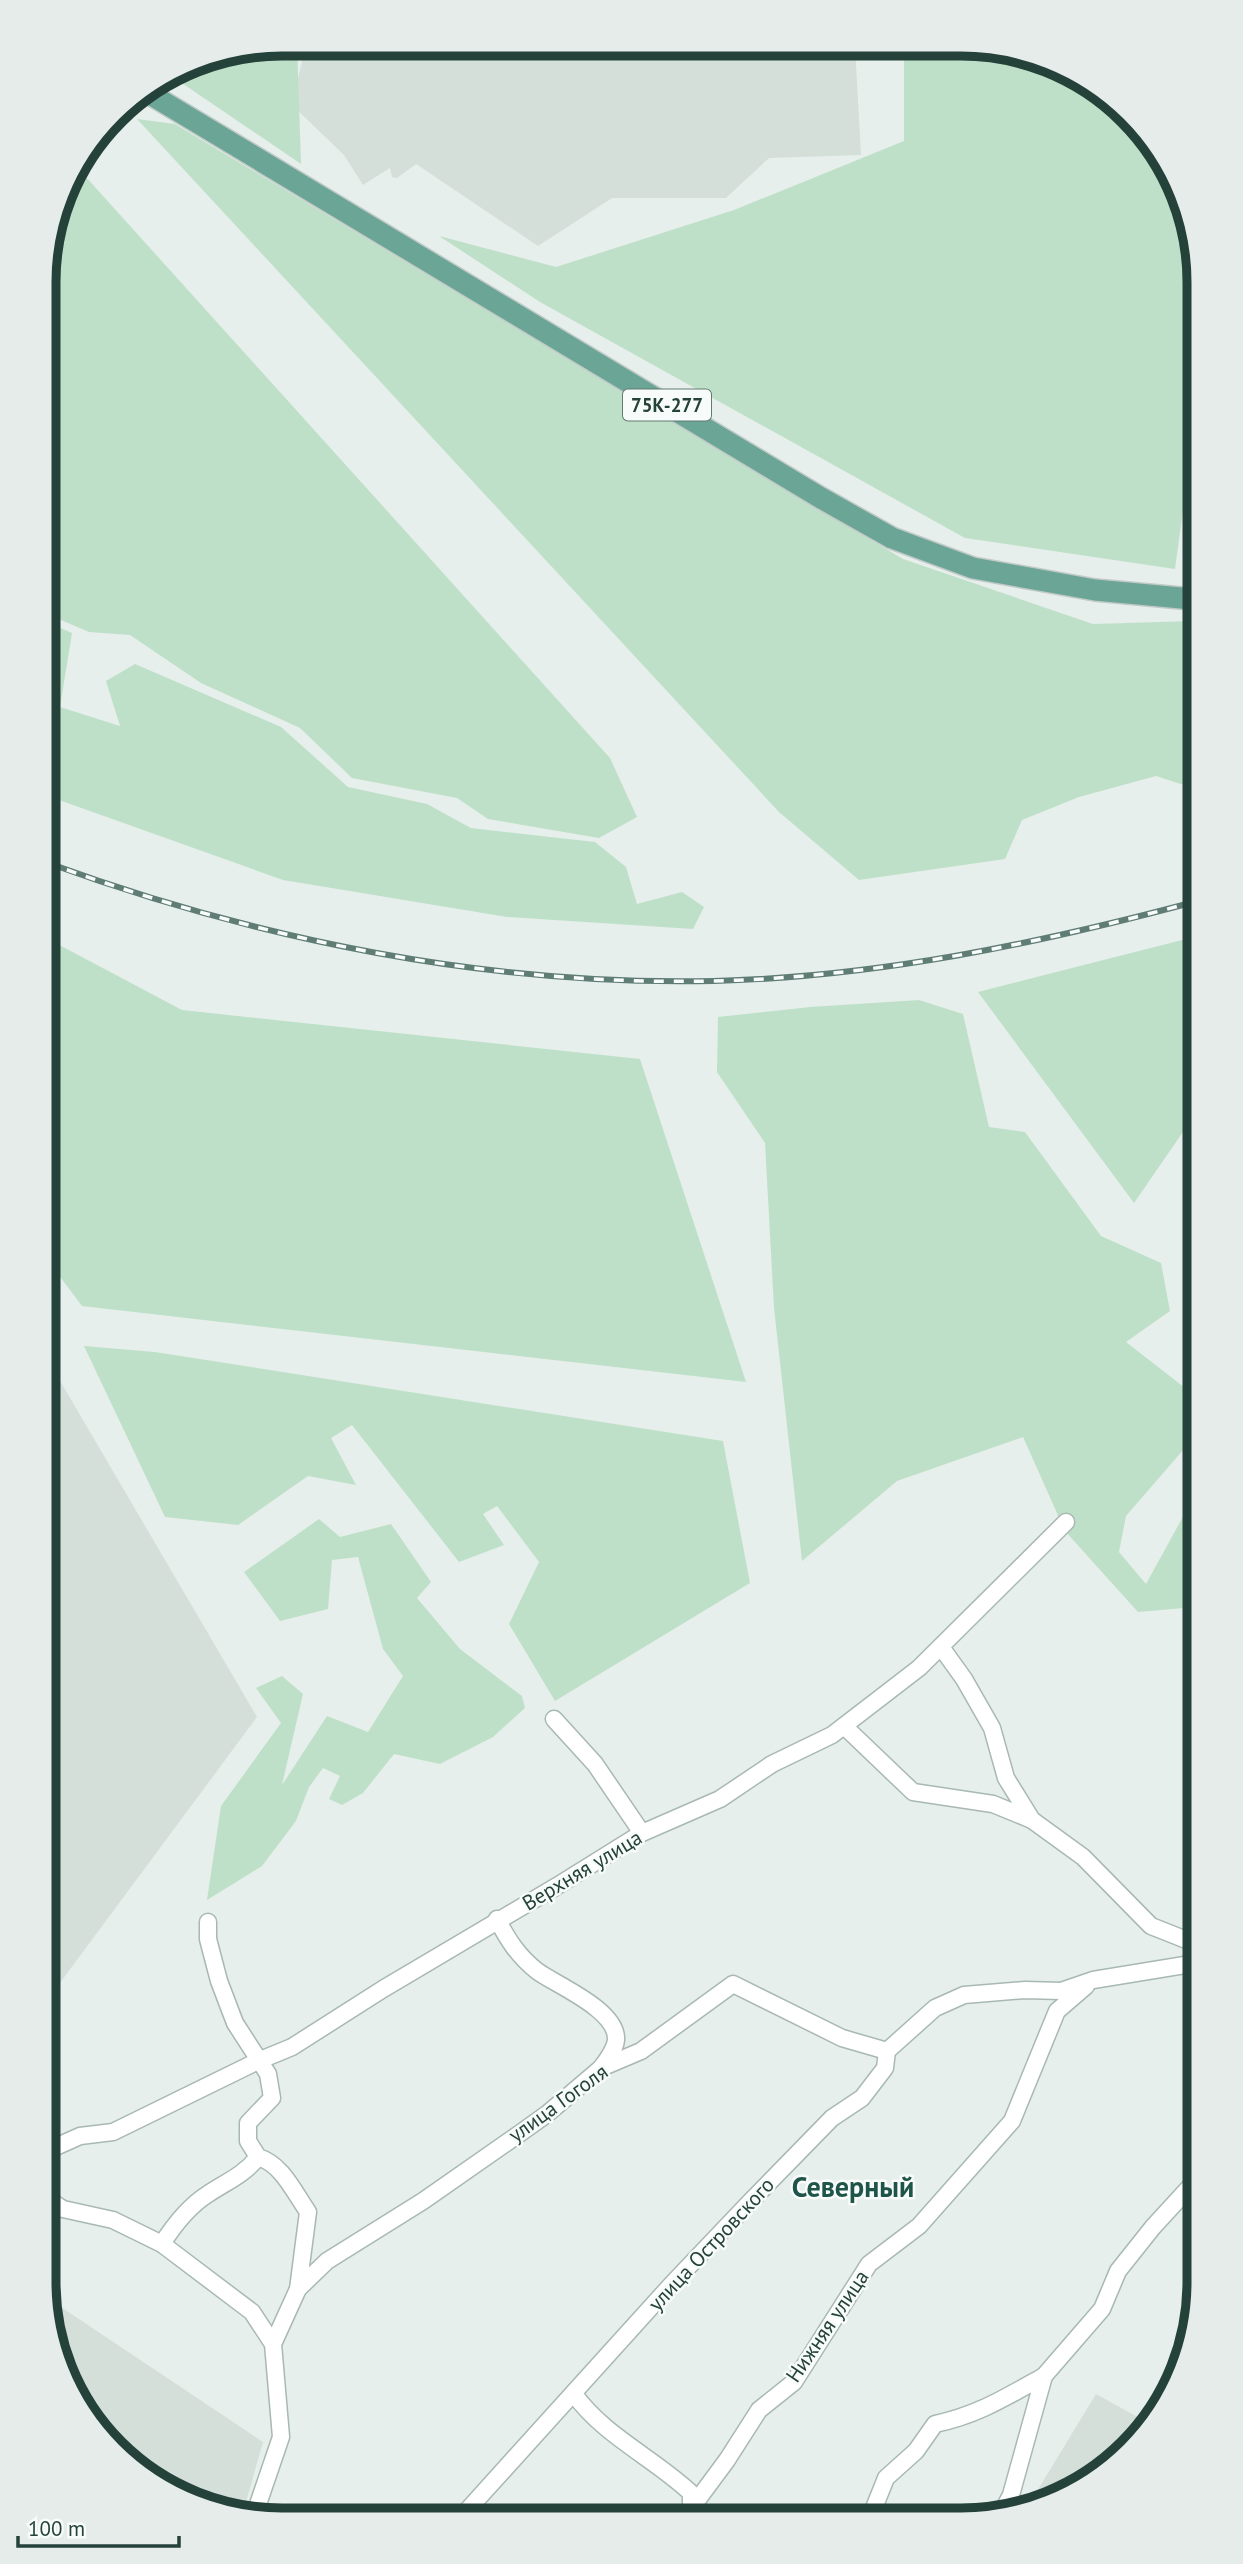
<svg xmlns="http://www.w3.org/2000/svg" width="1243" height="2564" font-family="'PT Sans',sans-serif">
<rect width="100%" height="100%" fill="#e6efeb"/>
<g fill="#d4dfda">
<path d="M306 44 855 47 861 155 769 158 726 198H612L538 246 416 164 397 178 392 177 390 168 363 185 344 155 292 105Z"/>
<path d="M49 1362 257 1717 51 1995Z"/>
<path d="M52 2301 263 2442 242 2516H236L125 2461 84 2414 52 2344Z"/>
<path d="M1096 2394 1150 2424 1140 2439 1093 2480 1025 2511Z"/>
</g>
<g fill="#bfe0c8">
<path d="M282 44H297L301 164 170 75 191 62Z"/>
<path d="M904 48H1007L1118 103 1159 150 1191 220 1192 444 1175 569 965 538 540 302 439 236 556 267 734 210 904 141Z"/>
<path d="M137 119 175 124 903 559 1093 624 1192 621 1193 788 1156 776 1079 797 1022 820 1005 859 859 880 779 812Z"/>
<path d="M76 166 610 758 637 817 599 838 488 819 457 798 352 778 300 728 201 683 130 635 89 632 47 614 46 251 69 176Z"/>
<path d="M47 622 72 633 60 707 120 726 106 681 135 664 281 727 348 787 427 804 471 828 595 842 626 867 637 904 682 892 704 907 693 929 507 917 283 880 59 800 47 789Z"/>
<path d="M1194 937V1116L1134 1203 978 992Z"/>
<path d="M48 939 182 1010 640 1059 746 1382 82 1306 49 1262Z"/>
<path d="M919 1000 963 1014 989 1127 1025 1132 1101 1236 1161 1263 1170 1311 1126 1342 1194 1395 1184 1449 1126 1516 1119 1552 1146 1584 1196 1493V1607L1138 1612 1065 1531 1023 1437 897 1481 802 1561 774 1308 765 1143 717 1072 718 1017 810 1007Z"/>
<path d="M84 1346 155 1352 723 1441 750 1583 555 1701 509 1624 539 1562 497 1506 483 1514 504 1545 459 1562 352 1425 331 1438 356 1485 308 1476 238 1525 165 1517Z"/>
<path d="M319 1519 340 1537 391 1524 431 1582 417 1598 460 1649 522 1696 525 1708 493 1737 440 1764 394 1754 363 1793 342 1805 329 1799 340 1776 323 1768 309 1787 296 1821 262 1866 207 1900 221 1806 281 1723 256 1688 282 1676 303 1694 282 1785 327 1716 368 1732 403 1676 383 1649 358 1557 332 1560 328 1609 280 1621 244 1572Z"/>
</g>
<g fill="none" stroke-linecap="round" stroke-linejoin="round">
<defs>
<g id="minor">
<path d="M941 1647 964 1679 992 1728 1006 1778 1032 1820 1083 1857 1151 1926 1189 1941 1197 1939"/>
<path d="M554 1719 595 1764 642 1833"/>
<path d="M844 1726 913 1792 993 1804 1032 1820"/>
<path d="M497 1919C508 1940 518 1956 537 1971 556 1985 618 2010 616 2040 615 2050 607 2060 601 2068"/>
<path d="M208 1922V1939L219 1981 235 2023 268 2074 272 2098 248 2123V2141L258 2157C282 2164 294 2192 308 2212L298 2289"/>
<path d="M51 2149 80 2136 113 2132 258 2061 292 2047 383 1989 557 1886 642 1833 720 1799 772 1764 832 1735 919 1668 1066 1522"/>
<path d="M52 2202 63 2209 113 2220 162 2244 252 2312 273 2344 281 2437 254 2516"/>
<path d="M162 2244C174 2225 189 2206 208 2194 226 2182 244 2175 258 2157"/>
<path d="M273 2344 298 2289 327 2261 423 2201 519 2134 547 2114 601 2068 641 2051 733 1984 842 2038 887 2051"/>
<path d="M1044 2376 1102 2309 1118 2271 1153 2227 1198 2178"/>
<path d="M574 2394C604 2436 654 2458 691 2493V2508"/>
<path d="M872 2513 886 2478 916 2451 935 2424C978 2415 1006 2397 1044 2376L1011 2495 1002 2512"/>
<path d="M687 2514 727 2460 759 2410 794 2382 869 2264 919 2226 1012 2121 1057 2011 1086 1986"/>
<path d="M463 2515 671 2285 748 2204 832 2118 862 2098 885 2068 887 2051 935 2008 964 1995 1025 1990 1061 1991 1093 1980 1197 1963"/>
</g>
<path id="major" d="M145 91 821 498 892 538 973 568 1095 590 1192 599"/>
</defs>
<use href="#minor" stroke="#a8b8b2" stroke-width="19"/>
<use href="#major" stroke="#c2cac8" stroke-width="24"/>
<use href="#minor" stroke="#fff" stroke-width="16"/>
<use href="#major" stroke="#6aa596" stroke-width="21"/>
<defs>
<path id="rail" d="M48 863C259 940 488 986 714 981 876 977 1037 944 1194 902"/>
</defs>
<use href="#rail" stroke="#5f7d75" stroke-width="6"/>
<use href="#rail" stroke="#f7fbf9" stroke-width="3.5" stroke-dasharray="10" stroke-linecap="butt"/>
</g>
<g text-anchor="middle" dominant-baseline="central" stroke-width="5" stroke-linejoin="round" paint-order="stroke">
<rect fill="#f7fbf9" stroke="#637a73" stroke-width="2" x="623" y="389.5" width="88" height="31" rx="5"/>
<g font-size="19" font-weight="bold" fill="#24423a">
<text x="667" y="405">75К-277</text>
</g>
<g font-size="21" fill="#24423a" stroke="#f7fbf9">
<text transform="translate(582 1870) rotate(-31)">Верхняя улица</text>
<text transform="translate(558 2103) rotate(-36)">улица Гоголя</text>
<text transform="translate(711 2244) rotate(-47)">улица Островского</text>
<text transform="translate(827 2326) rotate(-56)">Нижняя улица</text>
</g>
<g font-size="28" font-weight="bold" fill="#1f5548" stroke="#f7fbf9">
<text x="853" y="2186">Северный</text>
</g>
</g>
<path d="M0 0H1243V2564H0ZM282 56H961A226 226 0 0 1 1187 282V2282A226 226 0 0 1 961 2508H282A226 226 0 0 1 56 2282V282A226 226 0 0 1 282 56Z" fill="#e6ecea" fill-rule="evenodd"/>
<path fill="none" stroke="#24423a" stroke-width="9" d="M282 56H961A226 226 0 0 1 1187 282V2282A226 226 0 0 1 961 2508H282A226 226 0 0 1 56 2282V282A226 226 0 0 1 282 56Z"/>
<path d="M18 2536v10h161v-10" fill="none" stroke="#24423a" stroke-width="3.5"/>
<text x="28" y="2536" font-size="21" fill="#24423a" stroke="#f7fbf9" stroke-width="5" paint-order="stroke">100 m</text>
</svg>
